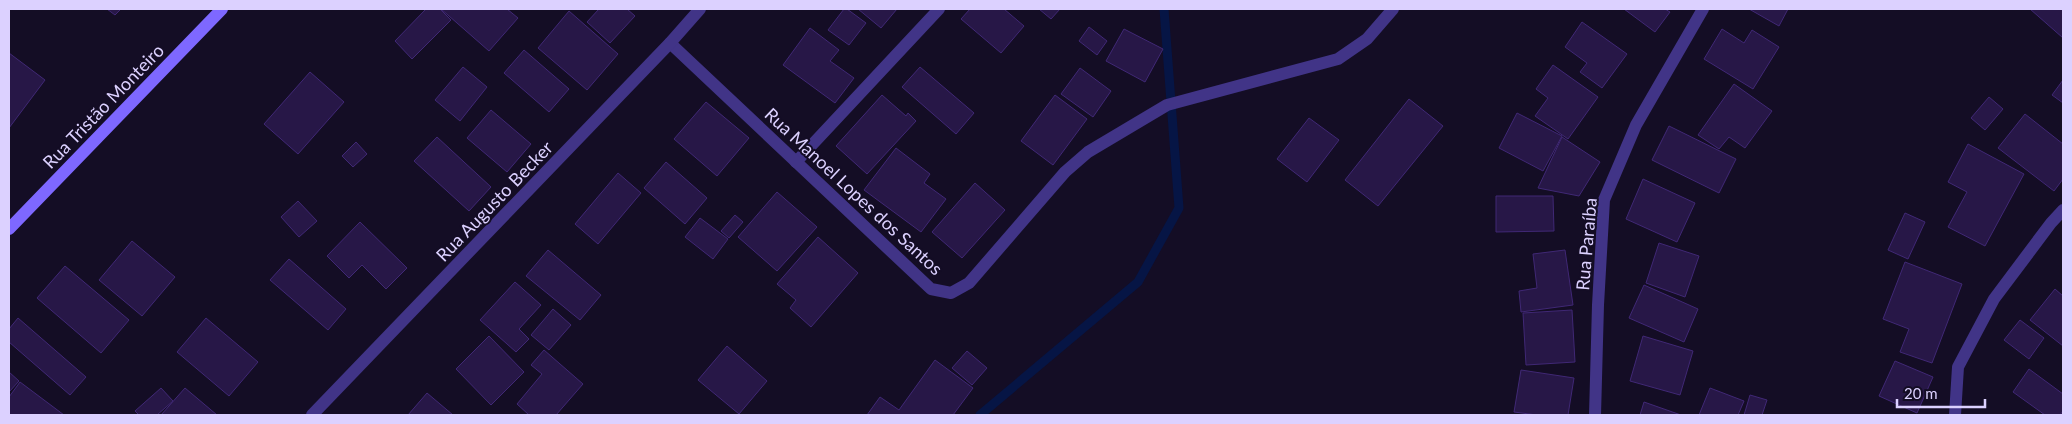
<svg xmlns="http://www.w3.org/2000/svg" width="2072" height="424" font-family="Lato,sans-serif">
<rect width="100%" height="100%" fill="#140d25"/>
<g fill="none" stroke-linecap="round" stroke-linejoin="round">
<path stroke="#061545" stroke-width="9" d="M980 415 1138 282 1179 208 1164 9"/>
</g>
<g fill="#271747" stroke="#402875">
<path d="M107 9H121L115 15Z"/>
<path d="M426 9H440L451 20 412 59 395 41Z"/>
<path d="M441 9H507L518 18 489 51Z"/>
<path d="M599 9H627L635 16 610 43 587 22Z"/>
<path d="M844 9H847L866 23 849 45 828 30Z"/>
<path d="M858 9H897L881 28Z"/>
<path d="M970 9H1004L1024 26 1001 53 961 19Z"/>
<path d="M1039 9H1060L1051 19Z"/>
<path d="M1624 9H1665L1670 12 1655 32Z"/>
<path d="M1749 9H1788L1779 26Z"/>
<path d="M2030 9H2063V38Z"/>
<path d="M569 11 618 54 587 90 538 48Z"/>
<path d="M1582 22 1627 54 1602 88 1580 72 1587 63 1565 47Z"/>
<path d="M1089 27 1107 41 1097 55 1079 41Z"/>
<path d="M810 28 839 50 830 61 854 78 835 103 783 65Z"/>
<path d="M1124 29 1163 49 1145 82 1106 61Z"/>
<path d="M1722 29 1744 43 1752 30 1779 47 1753 89 1704 59Z"/>
<path d="M524 50 569 89 549 112 504 73Z"/>
<path d="M9 53 45 80 9 128Z"/>
<path d="M1553 65 1598 97 1568 139 1535 116 1548 98 1536 89Z"/>
<path d="M463 67 487 87 460 121 435 100Z"/>
<path d="M920 67 974 113 956 134 902 87Z"/>
<path d="M1080 68 1111 91 1093 117 1061 94Z"/>
<path d="M310 72 344 102 298 154 264 124Z"/>
<path d="M2063 80V103L2052 95Z"/>
<path d="M1734 84 1772 111 1745 148 1729 137 1719 149 1698 135Z"/>
<path d="M882 95 906 116 908 113 916 121 867 174 836 146Z"/>
<path d="M1055 95 1087 119 1053 165 1021 141Z"/>
<path d="M1989 97 2003 109 1985 130 1971 118Z"/>
<path d="M1409 99 1443 126 1378 206 1345 180Z"/>
<path d="M706 102 749 138 717 176 674 139Z"/>
<path d="M491 110 531 144 507 172 467 138Z"/>
<path d="M1517 113 1562 136 1543 171 1499 148Z"/>
<path d="M2025 114 2063 144V179L2054 191 1998 148Z"/>
<path d="M1309 118 1339 140 1307 182 1277 159Z"/>
<path d="M1669 126 1736 159 1719 193 1652 160Z"/>
<path d="M437 137 491 187 469 211 414 161Z"/>
<path d="M1562 137 1600 162 1579 196 1538 188Z"/>
<path d="M356 142 367 154 353 167 342 156Z"/>
<path d="M1968 144 2024 174 1985 246 1948 227 1967 192 1948 182Z"/>
<path d="M896 148 930 174 924 183 946 199 921 232 864 190Z"/>
<path d="M666 162 707 198 685 224 644 188Z"/>
<path d="M618 173 641 193 598 244 575 224Z"/>
<path d="M1643 179 1695 203 1677 242 1626 219Z"/>
<path d="M975 183 1005 210 962 258 932 232Z"/>
<path d="M777 192 817 227 777 271 738 237Z"/>
<path d="M1496 196H1553L1554 231 1496 232Z"/>
<path d="M298 201 317 221 299 237 281 217Z"/>
<path d="M1905 213 1925 222 1908 259 1888 250Z"/>
<path d="M735 215 743 222 729 238 721 231Z"/>
<path d="M700 218 728 239 713 259 685 237Z"/>
<path d="M360 222 407 268 386 289 362 265 349 278 327 256Z"/>
<path d="M818 237 858 273 811 327 790 308 796 300 777 284Z"/>
<path d="M132 241 175 277 142 316 99 280Z"/>
<path d="M1659 243 1699 256 1685 297 1646 283Z"/>
<path d="M548 250 601 295 580 320 526 276Z"/>
<path d="M1565 250 1573 305 1521 312 1519 291 1537 288 1533 254Z"/>
<path d="M289 259 346 309 328 330 270 280Z"/>
<path d="M1905 262 1962 284 1932 363 1900 352 1909 329 1883 319Z"/>
<path d="M65 266 129 320 101 353 37 298Z"/>
<path d="M515 282 541 305 519 329 529 339 516 352 480 320Z"/>
<path d="M1644 285 1698 309 1684 342 1629 318Z"/>
<path d="M2055 289 2063 296V346L2030 320Z"/>
<path d="M553 309 571 325 549 350 531 335Z"/>
<path d="M1572 310 1575 362 1526 365 1523 313Z"/>
<path d="M18 318 86 377 70 395 9 342V329Z"/>
<path d="M206 318 258 362 229 396 177 352Z"/>
<path d="M2020 320 2044 338 2029 359 2004 340Z"/>
<path d="M489 336 524 372 491 405 456 369Z"/>
<path d="M1643 336 1693 351 1680 395 1630 381Z"/>
<path d="M727 346 767 381 739 414 698 380Z"/>
<path d="M544 350 583 384 556 415H529L517 404 542 374 531 365Z"/>
<path d="M967 351 987 368 972 385 952 368Z"/>
<path d="M935 360 973 388 953 415H867L880 397 899 410Z"/>
<path d="M1895 361 1933 377 1917 413 1879 396Z"/>
<path d="M2029 369 2063 394V411L2060 415H2045L2013 392Z"/>
<path d="M1521 370 1574 378 1568 415H1537L1514 412Z"/>
<path d="M9 372 19 381 9 392Z"/>
<path d="M20 382 64 415H11L9 414V397Z"/>
<path d="M161 388 173 401 157 415H139L135 411Z"/>
<path d="M185 388 217 415H161Z"/>
<path d="M1710 388 1744 401 1738 415H1699Z"/>
<path d="M427 393 453 415H408Z"/>
<path d="M1750 395 1767 400 1762 415H1744Z"/>
<path d="M1644 402 1681 415H1640Z"/>
</g>
<g fill="none" stroke-linecap="round" stroke-linejoin="round">
<g stroke="#413487" stroke-width="12">
<path d="M796 162 939 9"/>
<path d="M1595 415 1598 305 1604 200 1636 125 1703 9"/>
<path d="M1955 415 1958 367 1994 299 2051 223 2063 210"/>
</g>
<g stroke="#413487" stroke-width="12">
<path d="M670 43 931 289 951 293 969 283 1065 172 1088 152 1167 105 1338 59 1367 39 1393 9"/>
<path d="M312 415 670 43 700 9"/>
</g>
<path stroke="#7e68ff" stroke-width="12" d="M9 229 222 9"/>
</g>
<g text-anchor="middle" dominant-baseline="central" stroke-width="4" stroke-linejoin="round" paint-order="stroke">
<g font-size="18" fill="#dcd1ff" stroke="#140d25">
<text transform="translate(103 106) rotate(-46)">Rua Tristão Monteiro</text>
<text transform="translate(854 191) rotate(43)">Rua Manoel Lopes dos Santos</text>
<text transform="translate(494 201) rotate(-46)">Rua Augusto Becker</text>
<text transform="translate(1586 244) rotate(-85)">Rua Paraíba</text>
</g>
</g>
<rect width="2072" height="424" fill="none" stroke="#dcd1ff" stroke-width="20"/>
<path d="M1897 399v8h88v-8" fill="none" stroke="#dcd1ff" stroke-width="2.5"/>
<text x="1904" y="399" font-size="15" fill="#dcd1ff" stroke="#140d25" stroke-width="4" paint-order="stroke">20 m</text>
</svg>
